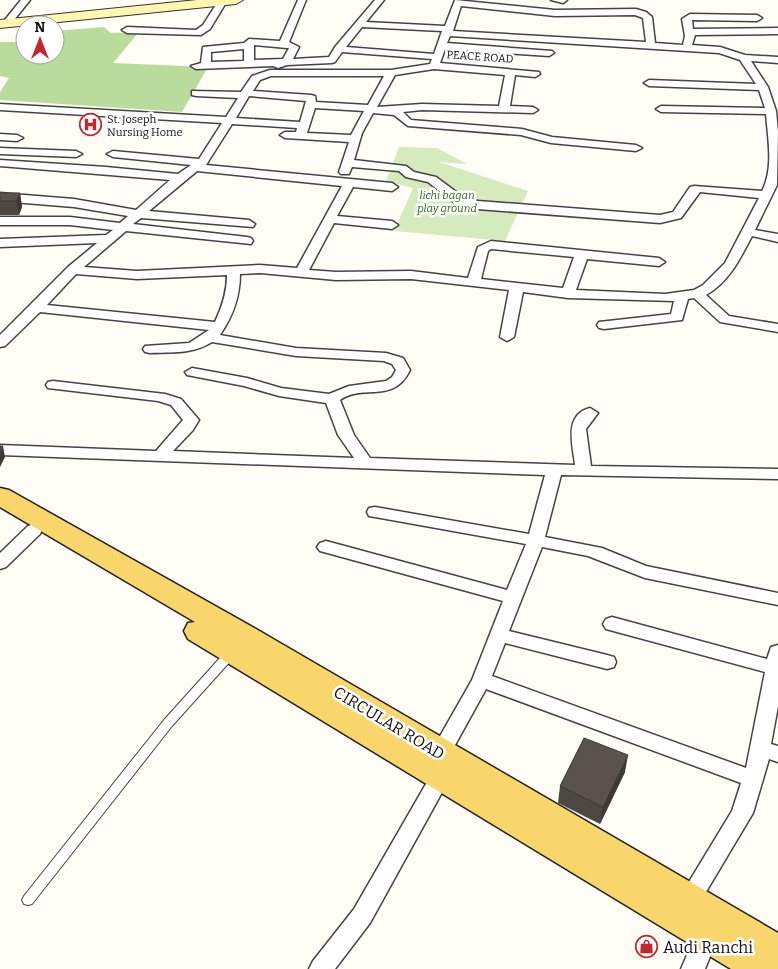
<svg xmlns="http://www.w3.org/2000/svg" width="778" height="969" font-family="Bitter,serif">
<rect width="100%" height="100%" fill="#fffdf5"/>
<path fill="#d5ebbd" d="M399 147 437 148 467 164 439 162 528 191 505 241 394 231 413 188 386 181Z"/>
<path fill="#b9dc9c" d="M104 27 111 33 139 32 113 63 208 67 182 112 0 100V92L9 78 0 76V42H20L25 38V55H55V31Z"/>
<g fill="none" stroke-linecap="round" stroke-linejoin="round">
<defs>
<path id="service" d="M231 649 235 650 236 653 235 656 172 726 32 904 28 905 24 904 22 900 24 896 164 720 227 650Z"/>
<g id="minor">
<path d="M21 0H30L10 25H4V21Z"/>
<path d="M219 0 227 1 210 29 201 35 127 33 122 30 127 27 196 30 203 25Z"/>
<path d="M298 0H306L289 42 299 47 293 59 329 57 335 47 375 0H384L366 22 445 26 455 0 555 10 636 9 646 12 652 17 655 43 683 45 685 36 682 19 690 14 757 15 762 18 757 21 692 20 693 29 778 28V34L695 35 692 45 720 47 745 55 778 57V63L751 61 768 87 776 111 778 132 777 185 755 230 778 234V242L752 236C740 259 729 282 706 295L729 316 778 324V332L720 322 694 298 688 299 682 320 604 329 599 328 597 325 599 322 671 314 674 301 568 298 523 292 514 337 507 341 500 337 509 290 411 279 336 280 260 273 240 274C240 297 233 316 220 335L296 348 386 353 403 358 410 370C393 405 364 383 340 400L354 435 370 458 575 465C573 446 563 415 590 408L598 413 586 429 591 466 778 469V479L561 475 545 537 602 548 646 566 778 593V605L645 578 588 556 542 547 509 631 607 655 614 657 616 662 614 667 607 669 505 643 492 676 746 768 765 672 606 629 603 624 606 619 612 617 767 659 771 647 778 645V706L771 744 778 746V762L769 759 753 813 697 907 689 910 681 907 678 900 732 811 741 783 486 689 444 765 437 767 430 765 427 759 472 680 503 601 320 551 317 547 320 543 326 541 507 590 526 544 375 517 369 516 367 512 369 508 375 507 529 534 545 475 0 455V445L156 451 183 420 171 405 158 401 48 388 46 385 48 382 53 381 165 394 181 399 199 420 193 430 173 451 354 458 338 435 326 403 279 396 244 386 187 375 185 372 192 368 247 378 281 388 329 394 349 386 386 381 392 377 396 370 392 364 384 361 296 356 212 342C193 354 172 352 150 353L145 352 143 349 145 346 189 343 209 330 40 312 5 346 0 347V335L68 267 97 243 0 247V239L106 235 113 230 70 225H0V217H70L120 223 128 216 74 207 0 201V193L74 199 136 210 170 180 0 166V160L106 167 178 174 191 165 113 157 107 154 113 151 199 159 222 123 0 110V104L226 117 238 98 196 96 192 95V91L241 92 252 76 270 70H391L430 64 432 59 342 52 335 62 332 63 287 65 278 68 273 66 196 69 191 66 201 63 203 47 244 43 249 39 280 41ZM461 6 555 16 635 15 643 18 646 42 453 31ZM362 27 442 31 434 54 346 47ZM450 36 719 53 740 60 756 84 649 80 644 83 649 86 759 90 765 108 661 106 656 109 661 112 766 114C768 139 774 168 762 191L694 186 690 187 673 212 660 215 478 201 463 197 436 177 414 172 406 166 354 160 362 133 373 113 394 115 408 126 521 135 551 143 636 151 642 148 636 145 552 137 522 129 411 120 403 112 422 110 533 113 538 110 533 107 510 106 515 75 535 77 540 74 539 72 440 63 445 49 549 56 554 53 552 51 447 43ZM254 45 287 48H289L283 59 254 60ZM244 49V61L211 62V52ZM434 69 505 75 499 106 422 104 377 107 395 75ZM271 76H384L368 105 316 102 315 96 311 95 253 91 260 80ZM249 96 306 101 300 122 236 118ZM315 108 364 111 351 135 307 133ZM232 124 297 128 296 132H285L280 135 285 138 349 142 339 172 341 174H349L352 167 399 171 406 177 428 182 455 203 477 209 660 223 681 218 700 192 759 198 725 263 703 285 694 290 665 294 576 290 587 259 659 266 665 262 659 258 491 241 478 247 468 278 411 271 336 272 309 270 334 223 392 229 398 225 392 221 337 216 353 187 392 191 398 187 392 183 206 165ZM197 171 342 186 297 268 260 265 137 271 84 267 126 231 251 244 253 241 251 238 247 237 133 224 141 218 253 227 255 224 249 220 149 211ZM491 249 574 257 563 288 481 279 488 251ZM76 274 137 279 227 275C227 292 222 307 215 322L47 305Z"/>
<path d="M551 0H567L563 3Z"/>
<path d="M0 134 17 135 23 138 17 141 0 140Z"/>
<path d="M0 148 76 151 82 154 76 157 0 154Z"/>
<path d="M34 524 40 526 42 530 40 534 6 567 0 569V553L28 526Z"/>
<path d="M441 768 448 770 451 776 370 923 335 969H309L313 961 354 909 434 770Z"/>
<path d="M707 924 715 927 719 934 705 969H681L699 927Z"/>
</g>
<path id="secondary" d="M197 0H243L236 4 0 28V20Z"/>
<path id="primary" d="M0 488 9 490 256 629 778 933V969H731L188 639 184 631 188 623 195 622 0 507Z"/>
</defs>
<use href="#service" stroke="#444" stroke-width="2"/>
<use href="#minor" stroke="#444" stroke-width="3"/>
<use href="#secondary" stroke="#333" stroke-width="2"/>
<use href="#primary" stroke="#222" stroke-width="3"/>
<use href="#service" fill="#fff" fill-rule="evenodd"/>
<use href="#minor" fill="#fff" fill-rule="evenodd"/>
<use href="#secondary" fill="#fff6b0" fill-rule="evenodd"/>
<use href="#primary" fill="#f9d66b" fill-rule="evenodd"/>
</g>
<g fill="#4d4742">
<path d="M0 193H20L22 207 19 215H0Z"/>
<path d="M625 772 600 824 558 803 560 786Z"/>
</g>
<g fill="#3f3936">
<path d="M20 193 22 207 19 215 16 201Z"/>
<path d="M3 446 5 457 0 467V452Z"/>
<path d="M628 755 625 772 600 824 603 807Z"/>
</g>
<g fill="#5a524d" stroke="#3f3936">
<path d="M0 193H20L16 201H0Z"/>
<path d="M0 446H3L0 452Z"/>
<path d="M584 738 628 755 603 807 560 786Z"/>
</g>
<defs>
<symbol id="hospital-ring" viewBox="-11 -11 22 22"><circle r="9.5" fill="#fff" stroke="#c4262e" stroke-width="1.5"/><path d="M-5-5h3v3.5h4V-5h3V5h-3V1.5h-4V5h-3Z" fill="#c4262e"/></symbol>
<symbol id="shop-ring" viewBox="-11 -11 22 22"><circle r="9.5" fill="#fff" stroke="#c4262e" stroke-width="1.5"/><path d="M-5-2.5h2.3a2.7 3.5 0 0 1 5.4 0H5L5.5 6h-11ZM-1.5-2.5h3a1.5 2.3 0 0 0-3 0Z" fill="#c4262e"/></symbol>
</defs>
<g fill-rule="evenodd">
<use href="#hospital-ring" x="78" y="112" width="25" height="25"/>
<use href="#shop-ring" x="634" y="934" width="25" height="25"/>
</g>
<g text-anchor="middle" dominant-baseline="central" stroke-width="5" stroke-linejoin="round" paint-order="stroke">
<g font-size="11" fill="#111" stroke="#fff">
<text transform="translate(480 57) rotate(4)">PEACE ROAD</text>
</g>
<g font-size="11" fill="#111" stroke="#fff" text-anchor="start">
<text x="107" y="119">St. Joseph<tspan x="107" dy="13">Nursing Home</tspan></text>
</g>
<g font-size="11" font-style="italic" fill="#2f6b1f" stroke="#fff">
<text x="447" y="195">lichi bagan<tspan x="447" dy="13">play ground</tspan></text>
</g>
<g font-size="16" fill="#111" stroke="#fff">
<text transform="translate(389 723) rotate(31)">CIRCULAR ROAD</text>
</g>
<g font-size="16" fill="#111" stroke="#fff" text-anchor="start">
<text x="663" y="947">Audi Ranchi</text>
</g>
</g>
<g transform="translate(40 40)"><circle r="24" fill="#ffffff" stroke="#a0a0a0"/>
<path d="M0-4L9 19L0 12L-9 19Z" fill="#c4262e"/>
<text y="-8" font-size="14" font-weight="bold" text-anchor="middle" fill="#111111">N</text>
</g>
</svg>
